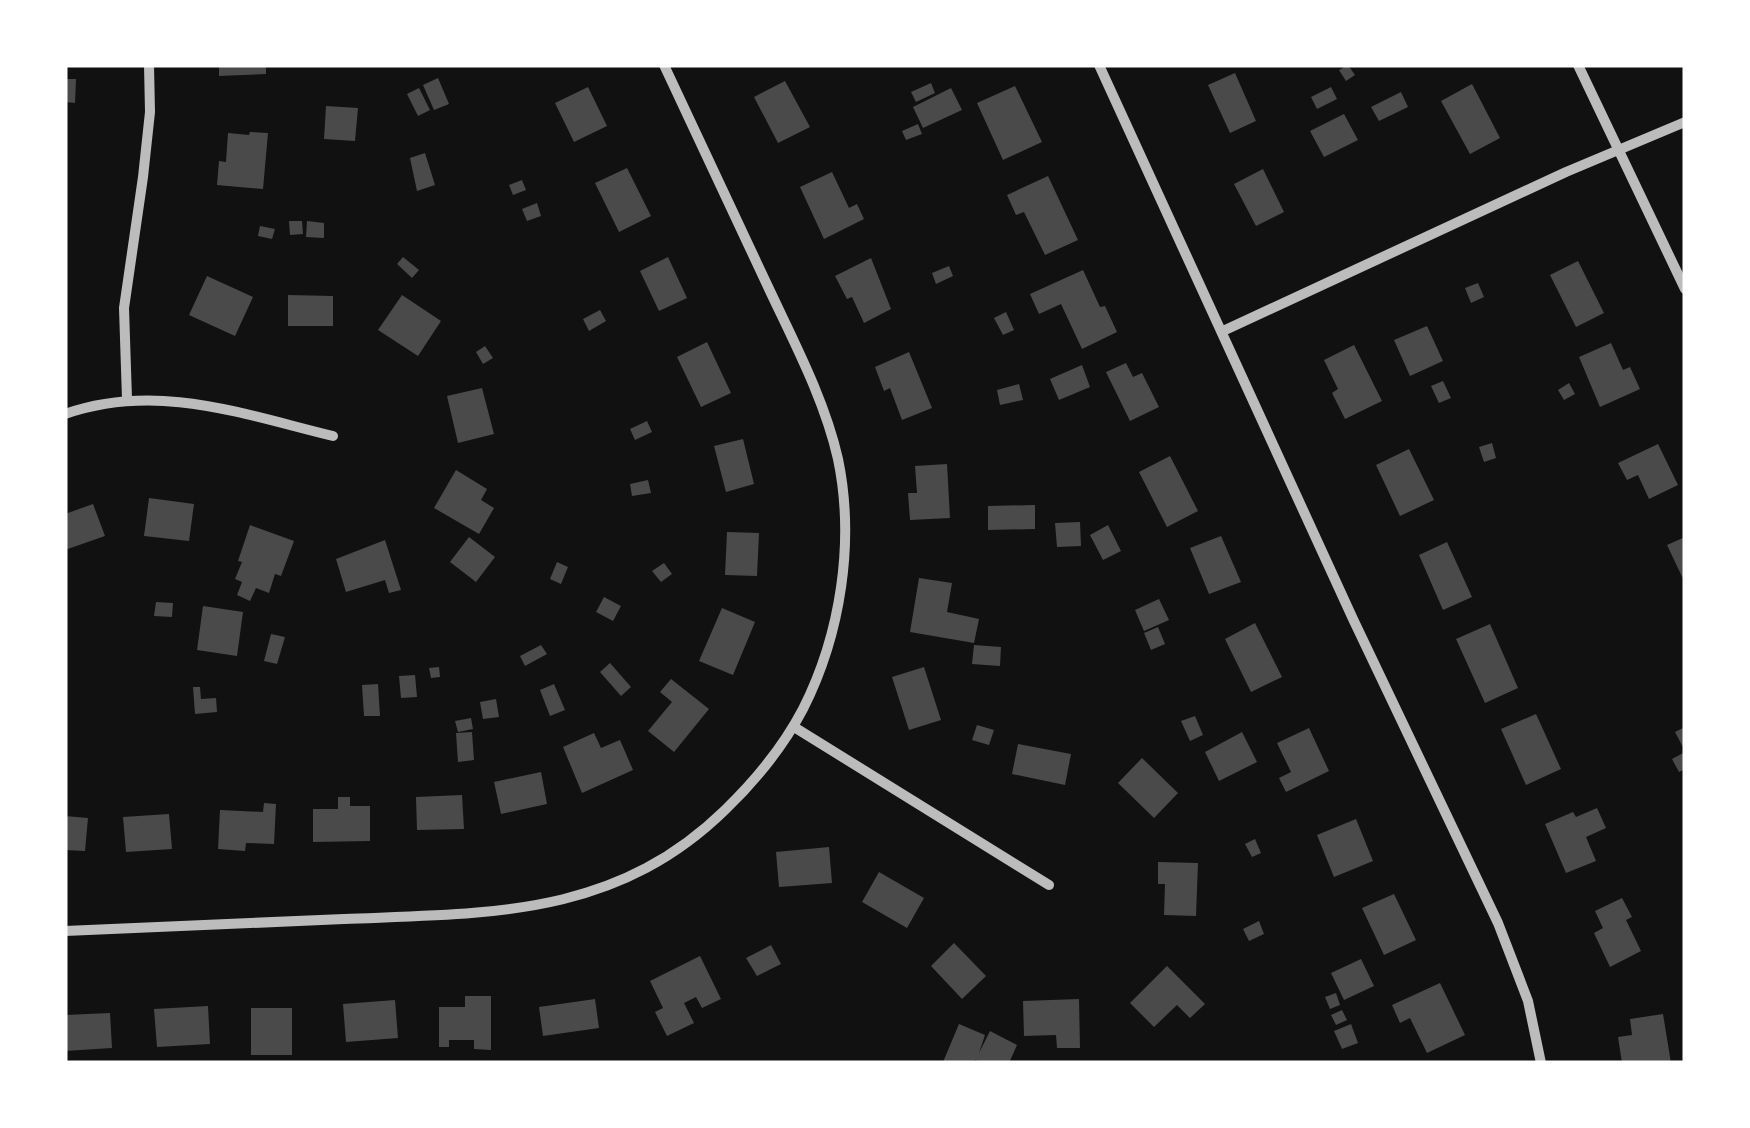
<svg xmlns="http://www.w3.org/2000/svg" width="1750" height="1128" font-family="Poppins,sans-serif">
<rect width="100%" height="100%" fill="#111"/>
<g fill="#4a4a4a">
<path d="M219 65H266V74L219 76Z"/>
<path d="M1348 65 1355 75 1346 81 1339 70Z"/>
<path d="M1235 73 1256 121 1230 133 1208 85Z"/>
<path d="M438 78 449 104 434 110 423 85Z"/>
<path d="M65 79H76L75 103 65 102Z"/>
<path d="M785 81 810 127 778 143 754 97Z"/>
<path d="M931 83 935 93 916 102 911 92Z"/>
<path d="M1472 84 1500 138 1470 154 1441 101Z"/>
<path d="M1015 86 1042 142 1003 160 977 103Z"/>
<path d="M588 87 607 126 574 142 555 103Z"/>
<path d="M1331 87 1337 99 1317 109 1311 97Z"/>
<path d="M419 88 430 110 418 116 407 94Z"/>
<path d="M951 88 962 110 923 128 913 107Z"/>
<path d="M1401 92 1408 107 1379 121 1371 107Z"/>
<path d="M326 106 358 108 355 141 324 139Z"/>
<path d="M1344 114 1358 140 1324 157 1310 131Z"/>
<path d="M918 124 922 134 906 140 902 131Z"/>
<path d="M250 132 268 133 263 189 217 185 219 161 226 162 228 133 249 135Z"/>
<path d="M425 153 435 185 417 191 410 158Z"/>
<path d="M627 168 651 216 619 232 595 183Z"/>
<path d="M1263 169 1284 212 1256 226 1234 184Z"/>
<path d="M832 172 849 208 857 204 864 219 824 239 800 187Z"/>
<path d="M1048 176 1078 240 1045 255 1024 212 1016 215 1007 195Z"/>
<path d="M522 180 526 190 513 195 509 185Z"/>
<path d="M537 203 541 216 527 221 522 209Z"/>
<path d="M289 221H302L303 234 290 235Z"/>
<path d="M307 221 324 223V238L306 237Z"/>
<path d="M260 226 275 229 272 239 258 236Z"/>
<path d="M403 257 419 270 412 278 397 264Z"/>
<path d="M668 257 687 298 659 311 640 271Z"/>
<path d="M871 258 891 309 864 323 852 297 847 299 835 276Z"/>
<path d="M1578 261 1604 313 1576 327 1550 275Z"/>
<path d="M949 266 953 276 936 284 932 273Z"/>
<path d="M1083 270 1100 307 1105 306 1117 332 1082 349 1061 304 1039 314 1030 294Z"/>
<path d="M207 276 253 297 235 336 189 315Z"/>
<path d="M1478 283 1484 297 1471 303 1465 288Z"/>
<path d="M288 295 333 296V326H288Z"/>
<path d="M402 295 441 321 418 356 378 330Z"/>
<path d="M600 310 606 321 589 331 583 319Z"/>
<path d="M1006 312 1014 330 1003 335 994 318Z"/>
<path d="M1427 326 1443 361 1410 376 1394 340Z"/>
<path d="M707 342 731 393 701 407 677 357Z"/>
<path d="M1611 343 1623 370 1630 367 1640 389 1600 407 1579 357Z"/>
<path d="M1354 345 1382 401 1345 419 1332 393 1338 389 1324 360Z"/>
<path d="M485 346 493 358 483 364 476 352Z"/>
<path d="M909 352 932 408 902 420 890 388 884 391 875 367Z"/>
<path d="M1126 363 1133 377 1142 373 1159 407 1130 421 1106 372Z"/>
<path d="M1082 365 1090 387 1059 400 1050 379Z"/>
<path d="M1443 381 1451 398 1439 403 1431 386Z"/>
<path d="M1569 383 1575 394 1564 400 1558 390Z"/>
<path d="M1019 384 1023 400 1000 405 997 390Z"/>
<path d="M482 388 494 434 458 443 447 396Z"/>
<path d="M647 421 652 432 635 440 630 429Z"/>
<path d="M743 439 754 484 726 492 714 446Z"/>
<path d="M1492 443 1496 458 1484 462 1479 447Z"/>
<path d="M1658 444 1678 485 1649 499 1638 475 1627 480 1618 463Z"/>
<path d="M1409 449 1434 500 1400 516 1376 465Z"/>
<path d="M1170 456 1198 511 1167 527 1139 472Z"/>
<path d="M947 464 950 518 910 520 908 493H917L915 466Z"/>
<path d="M456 470 487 489 481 500 494 508 479 534 434 508Z"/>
<path d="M648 480 651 493 632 496 630 484Z"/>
<path d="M149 498 194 504 189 541 144 536Z"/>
<path d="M93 504 105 536 65 550V514Z"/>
<path d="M1035 505V529L988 530V506Z"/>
<path d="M1080 522 1081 546 1057 547 1055 523Z"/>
<path d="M250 525 294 541 281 576 275 574 269 593 256 588 250 601 237 595 242 582 235 579 242 562 238 561Z"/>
<path d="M1108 525 1121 551 1103 560 1090 535Z"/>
<path d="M727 532 759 533 757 576 725 575Z"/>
<path d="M1221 536 1241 582 1209 594 1190 548Z"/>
<path d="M469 537 495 557 476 582 450 562Z"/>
<path d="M1685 537V583L1667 545Z"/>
<path d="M385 540 401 590 389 593 385 580 346 592 336 559Z"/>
<path d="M1447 542 1472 597 1443 610 1419 555Z"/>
<path d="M557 562 568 567 561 584 550 579Z"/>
<path d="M664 563 672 574 661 582 652 571Z"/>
<path d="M919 578 952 583 947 612 979 619 974 643 910 632Z"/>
<path d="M604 597 621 606 613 621 596 612Z"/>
<path d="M1159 599 1169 620 1144 631 1135 610Z"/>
<path d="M156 602 173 603 172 617 154 616Z"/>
<path d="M203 606 243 612 237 656 197 650Z"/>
<path d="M722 608 755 622 733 675 699 661Z"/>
<path d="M1255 623 1282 677 1251 692 1225 639Z"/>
<path d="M1490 624 1518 688 1485 703 1456 639Z"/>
<path d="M1158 627 1165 644 1151 650 1144 633Z"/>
<path d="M271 634 285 637 277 664 264 661Z"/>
<path d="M541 645 547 654 525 666 520 656Z"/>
<path d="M974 645 1001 647 1000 666 972 664Z"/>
<path d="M610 663 631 687 621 696 600 672Z"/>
<path d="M439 667 440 677 431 678 429 668Z"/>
<path d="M924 667 941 720 909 730 892 677Z"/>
<path d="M415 675 417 697 401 698 399 676Z"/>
<path d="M671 679 709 709 674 752 648 731 672 702 660 692Z"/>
<path d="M378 684 380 716H364L362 685Z"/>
<path d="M554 684 565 710 550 716 540 690Z"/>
<path d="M193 687H200L201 699 216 698 217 712 195 714Z"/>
<path d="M496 699 499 717 483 719 480 702Z"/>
<path d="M1536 714 1561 769 1526 785 1501 729Z"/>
<path d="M1195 716 1203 735 1190 741 1181 721Z"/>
<path d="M471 718 473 729 458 732 455 721Z"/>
<path d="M977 725 994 730 989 745 972 740Z"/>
<path d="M1685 727V751L1675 732Z"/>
<path d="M1309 728 1329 771 1286 792 1279 778 1291 772 1277 743Z"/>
<path d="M472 732 474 760 458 762 456 733Z"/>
<path d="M1242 732 1257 762 1219 781 1205 752Z"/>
<path d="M594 733 601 748 620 740 633 770 582 793 563 747Z"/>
<path d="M1018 744 1071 754 1065 785 1012 774Z"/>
<path d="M1685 752V769L1679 772 1672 759Z"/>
<path d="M1142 758 1178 793 1154 818 1118 783Z"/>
<path d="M541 772 547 804 501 814 494 782Z"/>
<path d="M462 795 464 829 417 830 416 797Z"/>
<path d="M338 797H350V806H370V841L313 842V809H338Z"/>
<path d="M264 803 276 804 274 844 246 843 245 851 218 849 220 810 263 812Z"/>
<path d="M1597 808 1606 828 1586 837 1596 861 1566 873 1545 824 1573 812 1576 817Z"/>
<path d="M169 814 172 849 126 852 123 817Z"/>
<path d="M65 816 88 818 85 851 65 850Z"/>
<path d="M1356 819 1373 861 1334 877 1317 835Z"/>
<path d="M1255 839 1261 853 1252 857 1245 844Z"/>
<path d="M829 847 832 883 779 887 776 852Z"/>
<path d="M1158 862 1198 863 1196 916 1164 915 1165 884H1158Z"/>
<path d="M879 872 924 898 907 928 862 902Z"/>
<path d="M1394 894 1416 940 1384 955 1362 908Z"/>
<path d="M1622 898 1632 917 1626 920 1641 951 1610 967 1594 933 1603 928 1595 911Z"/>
<path d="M1259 921 1264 934 1249 941 1243 929Z"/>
<path d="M954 943 986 976 962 999 931 966Z"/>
<path d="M771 945 781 964 757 976 746 958Z"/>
<path d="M700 956 721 999 702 1008 696 997 684 1003 694 1023 667 1036 655 1012 663 1008 650 981Z"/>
<path d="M1361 959 1374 986 1344 1000 1331 973Z"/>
<path d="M1167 966 1205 1004 1190 1018 1177 1005 1154 1027 1130 1003Z"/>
<path d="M1440 983 1465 1035 1427 1053 1410 1018 1400 1023 1392 1005Z"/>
<path d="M1336 993 1340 1005 1330 1009 1325 997Z"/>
<path d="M465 996H491V1050L474 1049V1040H449V1047H439V1007H465Z"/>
<path d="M595 999 599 1028 543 1036 539 1007Z"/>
<path d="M1079 999 1080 1048H1057L1056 1035 1024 1036 1023 1001Z"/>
<path d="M395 1000 398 1038 346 1042 343 1004Z"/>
<path d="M208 1006 210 1044 157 1047 154 1009Z"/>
<rect x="251" y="1008" width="41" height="47"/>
<path d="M1342 1010 1347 1020 1336 1025 1331 1015Z"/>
<path d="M110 1013 112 1048 65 1051V1015Z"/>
<path d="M1663 1014 1671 1063H1622L1618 1037 1632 1035 1630 1019Z"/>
<path d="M959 1024 985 1035 979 1053 990 1031 1017 1045 1009 1063H982L975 1060 973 1063 943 1062Z"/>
<path d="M1351 1024 1358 1043 1342 1049 1334 1031Z"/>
</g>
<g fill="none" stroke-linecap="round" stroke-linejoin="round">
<g stroke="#bcbcbc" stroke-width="10">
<path d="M1099 65 1353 619 1498 923 1528 1001 1541 1063"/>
<path d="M1578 65 1685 289"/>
<path d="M1223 331 1566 172 1685 122"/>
<path d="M127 399 124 308 143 177 150 112 149 65"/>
<path d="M65 414C157 382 242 414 333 436"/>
<path d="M794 727 1049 885"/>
<path d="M65 931C158 927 251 923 344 919 489 913 614 918 725 810 756 780 783 747 803 709 841 634 855 541 838 459 825 401 795 344 770 291 735 215 699 140 664 65"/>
</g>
</g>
<rect width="1750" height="1128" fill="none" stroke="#ffffff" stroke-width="135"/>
</svg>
